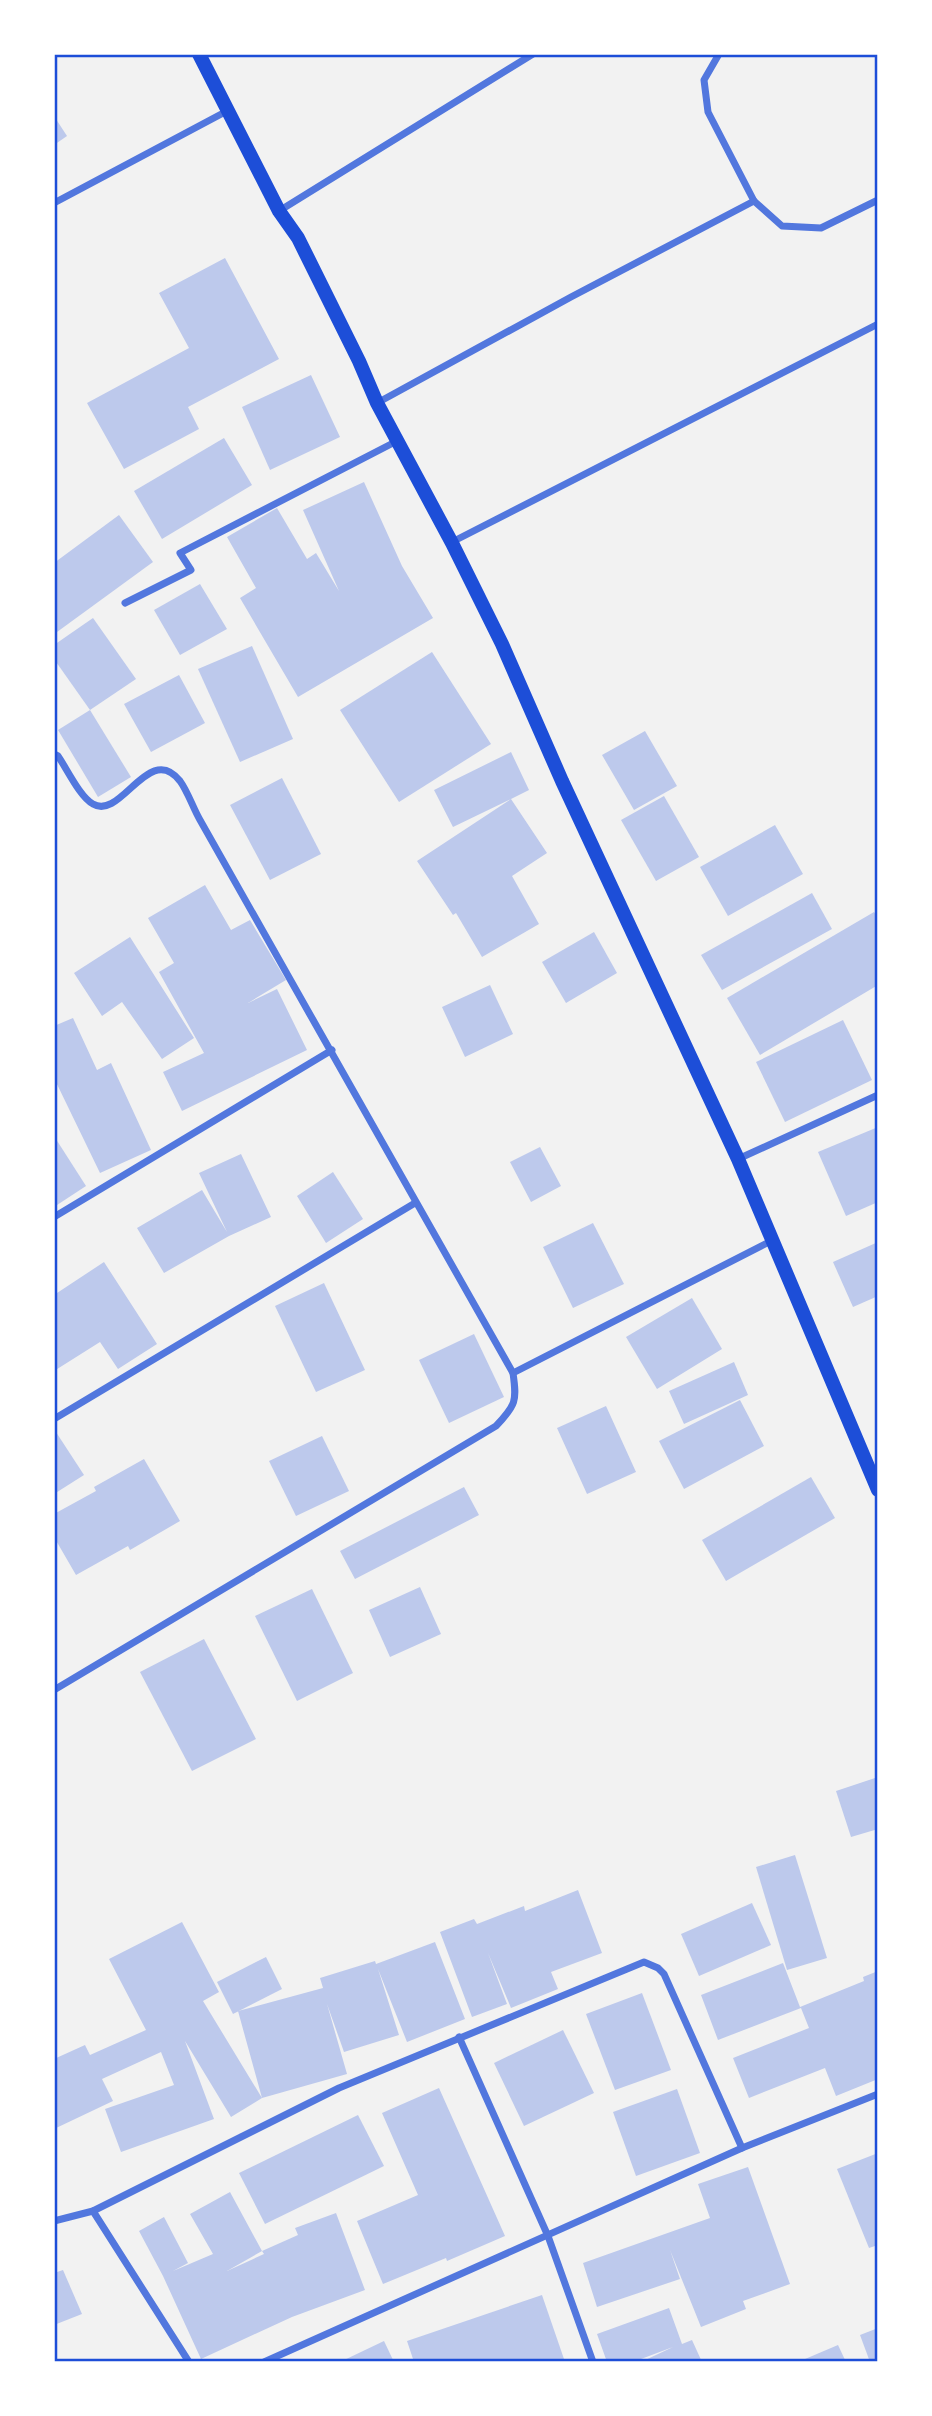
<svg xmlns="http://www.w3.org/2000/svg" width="932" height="2416" font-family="Inter,sans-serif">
<rect width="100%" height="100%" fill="#f2f2f2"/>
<g fill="#bdc9ec">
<path d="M54 116 67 136 54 145Z"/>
<path d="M225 258 279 359 188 407 199 429 124 469 87 403 189 348 159 293Z"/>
<path d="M311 375 340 437 270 470 242 407Z"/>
<path d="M224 438 252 485 162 539 134 491Z"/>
<path d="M364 482 402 566 433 618 298 697 240 598 256 588 227 537 277 508 307 559 316 553 339 591 303 510Z"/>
<path d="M119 515 153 562 57 632 54 629V563Z"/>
<path d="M200 584 227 629 180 655 154 610Z"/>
<path d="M93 618 136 679 90 710 54 659V645Z"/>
<path d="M252 646 293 739 240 762 198 669Z"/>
<path d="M432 652 491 744 399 802 340 710Z"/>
<path d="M179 675 205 723 151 752 124 704Z"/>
<path d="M90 710 131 777 98 797 58 730Z"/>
<path d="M645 731 677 786 634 810 602 755Z"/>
<path d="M511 752 529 790 511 799 547 853 512 876 539 924 482 957 456 913 453 915 417 861 511 799 453 827 434 790Z"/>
<path d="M282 778 321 854 270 880 230 805Z"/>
<path d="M664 796 699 857 656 881 621 820Z"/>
<path d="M775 825 803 874 728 916 700 867Z"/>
<path d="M205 885 231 930 250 920 286 980 248 1003 277 989 307 1050 182 1111 163 1072 204 1053 159 972 174 963 148 918Z"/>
<path d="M812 893 832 929 722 990 701 955Z"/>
<path d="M874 912 878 918V985L760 1055 727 998Z"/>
<path d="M594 932 617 973 566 1003 542 962Z"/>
<path d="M130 937 194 1038 162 1059 122 1002 102 1016 74 973Z"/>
<path d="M490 985 513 1034 465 1057 442 1007Z"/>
<path d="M73 1018 97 1070 111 1063 151 1150 100 1173 54 1078V1026Z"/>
<path d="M843 1020 872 1080 785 1122 756 1062Z"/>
<path d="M878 1127V1202L846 1216 818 1152Z"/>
<path d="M54 1136 86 1186 54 1207Z"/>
<path d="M540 1147 561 1186 531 1202 510 1162Z"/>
<path d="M241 1154 271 1217 229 1236 164 1273 137 1228 202 1190 227 1232 199 1173Z"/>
<path d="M333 1172 363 1219 326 1243 297 1196Z"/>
<path d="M593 1223 624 1284 573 1308 543 1247Z"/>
<path d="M878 1242V1296L853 1307 833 1262Z"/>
<path d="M104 1262 157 1344 118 1369 100 1342 54 1371V1295Z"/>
<path d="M324 1283 365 1370 316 1392 275 1306Z"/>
<path d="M692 1298 722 1349 657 1389 626 1337Z"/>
<path d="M474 1334 504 1397 449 1423 419 1360Z"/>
<path d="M734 1362 748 1395 684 1424 669 1391Z"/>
<path d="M740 1400 764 1446 684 1489 659 1441Z"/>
<path d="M606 1406 636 1472 587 1494 557 1428Z"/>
<path d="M54 1429 84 1475 54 1494Z"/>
<path d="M322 1436 349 1491 296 1516 269 1461Z"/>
<path d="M144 1459 180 1521 130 1550 128 1546 76 1575 54 1537V1514L96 1491 94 1487Z"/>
<path d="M811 1477 835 1518 726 1581 702 1540Z"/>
<path d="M464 1487 479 1515 355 1579 340 1551Z"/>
<path d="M420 1587 441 1634 390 1657 369 1610Z"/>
<path d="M312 1589 353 1673 297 1701 255 1616Z"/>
<path d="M204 1639 256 1739 192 1771 140 1672Z"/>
<path d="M878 1777V1829L851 1837 836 1791Z"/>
<path d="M795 1855 827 1958 787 1970 756 1867Z"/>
<path d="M578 1890 602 1953 551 1972 558 1989 511 2008 488 1953 507 2004 472 2017 440 1932 474 1919 477 1924 524 1906 525 1911Z"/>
<path d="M752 1903 771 1945 699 1976 681 1934Z"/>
<path d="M182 1922 219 1992 203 2001 262 2098 238 2011 323 1988 320 1978 375 1961 376 1964 435 1942 465 2019 407 2042 378 1969 399 2035 344 2052 327 2004 347 2074 262 2098 231 2117 185 2041 214 2119 121 2152 105 2109 174 2085 161 2052 102 2079 113 2101 54 2129V2059L85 2045 90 2055 146 2030 109 1959Z"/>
<path d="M266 1957 282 1989 233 2014 217 1982Z"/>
<path d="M783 1963 800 2007 864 1981 863 1977 878 1971V2079L836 2096 825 2068 749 2098 733 2058 809 2028 801 2008 718 2040 701 1995Z"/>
<path d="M642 1993 671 2070 615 2090 586 2014Z"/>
<path d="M563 2030 594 2093 524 2126 494 2063Z"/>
<path d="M439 2088 505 2236 447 2261 446 2258 383 2284 357 2221 418 2195 382 2113Z"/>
<path d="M677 2089 700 2153 636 2176 613 2112Z"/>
<path d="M358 2115 384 2166 265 2224 239 2173Z"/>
<path d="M878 2153V2245L869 2248 837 2169Z"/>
<path d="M748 2167 790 2284 743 2301 746 2309 701 2327 670 2250 680 2279 597 2307 583 2263 710 2218 698 2184Z"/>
<path d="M230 2192 262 2251 227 2271 264 2254 262 2251 298 2235 295 2228 336 2213 365 2290 292 2317 201 2359 163 2276 139 2231 164 2217 188 2263 173 2271 213 2254 190 2214Z"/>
<path d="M63 2270 82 2314 54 2325V2273Z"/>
<path d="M542 2295 565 2362H414L407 2341Z"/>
<path d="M669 2308 682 2344 692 2340 702 2362H641L673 2347 633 2362H607L597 2334Z"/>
<path d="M878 2328V2362H870L860 2335Z"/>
<path d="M384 2341 394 2362H340Z"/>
<path d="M838 2345 846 2362H798Z"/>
</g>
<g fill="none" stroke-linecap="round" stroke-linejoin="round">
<g stroke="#5277de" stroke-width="7">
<path d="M719 54 704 80 708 112 754 201 782 226 821 228 878 200"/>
<path d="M54 203 227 111"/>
<path d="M279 211 533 54"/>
<path d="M377 403 571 297 754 201"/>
<path d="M452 542 878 324"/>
<path d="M125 603 191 570 180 553 397 441"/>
<path d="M54 754 58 756C67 769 80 797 93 804 121 821 149 741 180 781 188 792 193 808 200 820 305 1004 407 1189 513 1373"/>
<path d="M738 1159 878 1095"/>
<path d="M54 1217 332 1050"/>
<path d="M54 1419 415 1203"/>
<path d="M54 1690 496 1426C516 1405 517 1401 513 1373L771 1241"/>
<path d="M459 2037 548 2236 593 2362"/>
<path d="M93 2211 189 2362"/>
<path d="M54 2221 93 2211 339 2088 644 1962 658 1968 664 1974 742 2148"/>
<path d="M264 2362 742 2148 878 2094"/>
</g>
<path stroke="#1d4ed8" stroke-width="14" d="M199 54 279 211 298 238 359 361 377 403 452 543 502 644 562 781 738 1159 878 1490"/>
</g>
<rect width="932" height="2416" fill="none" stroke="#ffffff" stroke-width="112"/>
<rect x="56" y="56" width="820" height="2304" fill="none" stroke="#1d4ed8" stroke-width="2.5"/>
</svg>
